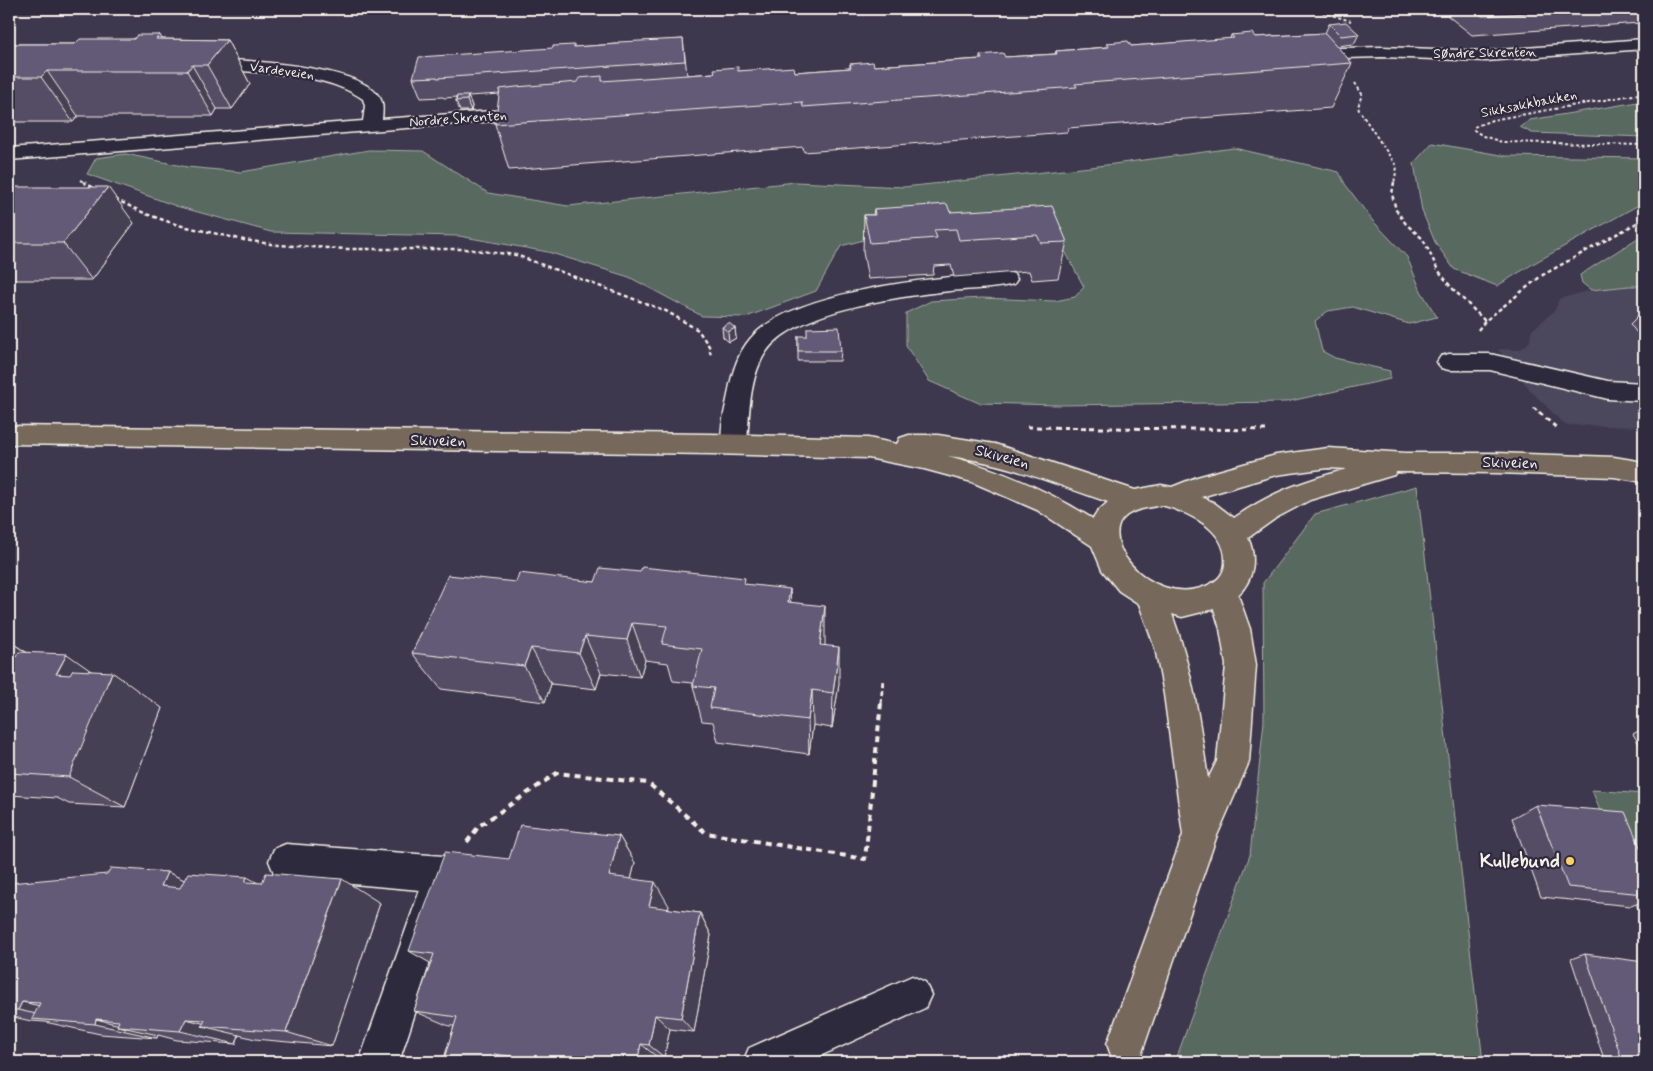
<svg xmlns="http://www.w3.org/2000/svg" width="1653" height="1071" font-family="Mynerve,sans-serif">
<rect width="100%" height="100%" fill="#3e384e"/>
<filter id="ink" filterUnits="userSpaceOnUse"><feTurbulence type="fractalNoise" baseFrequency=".02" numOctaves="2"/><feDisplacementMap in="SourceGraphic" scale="10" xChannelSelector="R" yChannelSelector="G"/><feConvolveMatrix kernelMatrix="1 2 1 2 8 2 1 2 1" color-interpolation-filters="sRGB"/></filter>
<g filter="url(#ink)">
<path fill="#4c465d" d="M1629 286H1644V427L1565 425 1531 391 1498 349 1519 350 1525 346 1530 341 1531 331 1555 310 1559 299 1591 290Z"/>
<g fill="#586961" stroke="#a6ada4">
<path d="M1644 101V137L1532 133 1520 127 1530 120Z"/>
<path d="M1432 143 1506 156 1644 158V202L1536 262 1497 286 1454 269 1435 242 1422 211 1414 163Z"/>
<path d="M1234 148 1339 172 1345 184 1372 220 1407 257 1421 291 1437 317 1409 324 1353 307 1328 311 1315 321 1322 351 1335 358 1390 371V379L1286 402 1058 405 979 403 929 381 906 346V313L931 301 982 298 1055 301 1075 297 1084 287 1060 242 875 237 841 246 816 291 746 317 702 316 629 277 548 252 459 236 271 232 176 206 87 174 96 158 126 154 187 167 241 172 369 150 423 151 488 193 568 206 796 182 904 187 1091 167Z"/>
<path d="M1644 234V286H1629L1591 290 1582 283 1580 275Z"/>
<path d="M1417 486 1483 1062H1175L1250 855 1264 721 1263 583 1315 514Z"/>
<path d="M1592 790 1644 794V925Z"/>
</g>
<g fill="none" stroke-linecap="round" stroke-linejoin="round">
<defs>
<g id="minor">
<path d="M1644 39V49L1486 61 1382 57 1306 59 1300 58 1298 54 1300 50 1306 49 1382 47 1486 51Z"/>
<path d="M205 59C242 60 353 65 377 94 384 101 383 110 382 119L533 108 539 109 542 113 539 117 533 118 9 160V148L363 121 365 106 363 99C330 76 281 74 241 71 227 70 212 71 199 68L197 64 199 60Z"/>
<path d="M1006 272 1014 274 1017 279 1014 284C993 289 971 289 950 291 902 296 794 310 766 352 749 377 749 415 747 444L743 451 734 454 725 451C717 436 725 411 728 395 731 377 737 354 750 339 792 289 942 277 1006 272Z"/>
<path d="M1449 354H1490L1608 381 1644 383V401L1608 399 1490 370H1449L1441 368 1437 362 1441 356Z"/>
<path d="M286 844 443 856 455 862 461 874 399 1062H359L420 890 286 878 274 873 269 861 274 849Z"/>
<path d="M912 976 925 982 931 995 925 1008 807 1062H743L749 1048Z"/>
</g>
<path id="major" d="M9 426 711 434 868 438 897 444 900 438 909 435H938L995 444 1135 490 1161 485 1172 487 1197 477 1276 455 1328 448 1406 453H1496L1614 457 1644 462V482L1614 477 1496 473 1396 472 1394 475 1310 500 1276 518 1248 538C1257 557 1254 580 1238 595L1250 629 1256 665 1249 762 1216 838 1140 1058 1129 1062 1112 1058 1107 1044 1183 835 1164 694 1155 648 1139 604 1119 591 1102 570 1092 546 1037 510 972 482 924 469 868 458 711 454 9 444ZM948 456C1004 462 1055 484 1108 502L1098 511 1093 519C1047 490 1002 470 948 456ZM1328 468 1347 469C1302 482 1273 491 1234 518L1213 502 1201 497 1276 475ZM1161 505C1189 512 1228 530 1225 564 1224 575 1216 582 1206 586 1149 610 1086 529 1135 511 1143 508 1153 507 1161 505ZM1214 609 1220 629 1226 665 1217 761 1208 779C1200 723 1192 668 1172 614L1182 617Z"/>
</defs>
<use href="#minor" stroke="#f4f1e8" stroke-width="3"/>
<use href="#major" stroke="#f4f1e8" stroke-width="3"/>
<g stroke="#f4f1e8" stroke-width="2" stroke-dasharray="3 2.5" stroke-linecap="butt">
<path d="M1312 9 1351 21"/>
<path d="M1355 83 1362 94 1358 107 1359 110 1397 167 1394 183"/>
<path d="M1644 93 1492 120 1474 127V130L1483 136 1502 142 1644 145"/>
<path d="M80 180 86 183"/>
</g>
<g stroke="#f4f1e8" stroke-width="2.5" stroke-dasharray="4 3" stroke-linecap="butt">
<path d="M83 182 96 189"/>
<path d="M1394 182 1392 194 1396 210 1406 224 1423 239 1438 270 1451 287 1485 321"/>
<path d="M115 199 146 214 178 225 244 240 278 245 346 249H465L516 255 666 311 698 330 709 346 711 356"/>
<path d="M1478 330 1485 321 1541 276 1644 219"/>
<path d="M1534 408 1540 414"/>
</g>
<g stroke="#f4f1e8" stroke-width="3" stroke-dasharray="5 4" stroke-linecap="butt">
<path d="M1539 412 1559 430"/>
<path d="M1027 427 1269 430"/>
<path d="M881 704 883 680"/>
</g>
<path stroke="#f4f1e8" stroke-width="4" stroke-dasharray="6 5" stroke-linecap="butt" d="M467 842 479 826 557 773 648 783 706 833 865 859 881 703"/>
<use href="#minor" fill="#2f2a3d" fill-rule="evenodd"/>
<use href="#major" fill="#76695c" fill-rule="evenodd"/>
</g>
<g fill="#544d66" stroke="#f4f1e8">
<path d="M823 9H886V10L824 11Z"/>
<path d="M920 9H943L921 10Z"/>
<path d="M1453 9H1644V18L1640 23 1472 35 1448 16Z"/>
<path d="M1329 24 1359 34 1354 44 1336 46 1352 63 1331 108 1068 128 1067 132 804 152 803 147 509 170 495 124 500 94 468 96 472 106 471 111H460L456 101 457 97 444 98 443 97 421 98 413 78 575 47 683 39 687 75 738 71 795 72 850 68V64L874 66 980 59V55L1005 57 1055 54 1056 51 1106 47 1107 43 1131 46 1230 39 1231 35 1255 37 1325 33Z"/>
<path d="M160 35 162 39 227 40 250 84 232 109H217L213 116H78L73 122H9V44H75L134 39Z"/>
<path d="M9 187 134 223 92 280H9Z"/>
<path d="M874 209 950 212 1067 242 1058 278 1032 280 1029 271 954 277 951 265 934 266 933 275 868 279 863 252 864 215H873Z"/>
<path d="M1644 310V342L1630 324Z"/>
<path d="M722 327 735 328 736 338 729 342 723 337Z"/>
<path d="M798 336 841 351 840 361H798Z"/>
<path d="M516 582H595L746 584 791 602 825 645 839 684 832 728 813 725 809 754 718 742 713 722 702 721 693 686V683L673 681 668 663 645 660 640 677 601 673 596 689 551 684 545 702 441 689 412 653Z"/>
<path d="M9 641 26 652 91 671 162 708 125 807 69 804 57 798 9 795Z"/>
<path d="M1644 728V752L1633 734Z"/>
<path d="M1536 805 1644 856V901L1631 906 1541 897 1512 818Z"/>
<path d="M619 836 635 863 631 879 669 906 668 909 700 913 711 935 694 1032 670 1029 664 1057H657L655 1062H443L454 1026H449L414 1011 430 963 409 951 509 859Z"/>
<path d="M167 872 184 880 258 883 380 903 332 1046 255 1039 239 1035 236 1044 177 1040 158 1035 157 1038 100 1034 45 1022 31 1021 9 1016V886Z"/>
<path d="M1585 954 1644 1062H1605L1571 959Z"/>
</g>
<g fill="#453f53" stroke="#f4f1e8">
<path d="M227 40 250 84 232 109 207 65Z"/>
<path d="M192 65 217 109 213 116 187 71Z"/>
<path d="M47 71 78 116 73 122 41 77Z"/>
<path d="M468 96 472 106 471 111 467 100Z"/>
<path d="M108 187 134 223 92 280 63 243Z"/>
<path d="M735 328 736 338 729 342 728 332Z"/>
<path d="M790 589 792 628 788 602Z"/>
<path d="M825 606V645L820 681V645Z"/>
<path d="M632 623 645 660 640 677 627 640Z"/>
<path d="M585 636 601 673 596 689 579 653Z"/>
<path d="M9 641 57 673 67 654 108 683 112 672 162 708 125 807 69 777 9 662Z"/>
<path d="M839 647V684L832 728 833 693Z"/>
<path d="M531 648 551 684 545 702 524 666Z"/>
<path d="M812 690 813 725 809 754 808 720Z"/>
<path d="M619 836 635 863 626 900 609 876Z"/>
<path d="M167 872 219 896 161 886Z"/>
<path d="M247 877 293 902 245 882Z"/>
<path d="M342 879 380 903 332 1046 286 1032Z"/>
<path d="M655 882 669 906 664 929 649 906Z"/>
<path d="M700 913 711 935 694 1032 681 1018Z"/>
<path d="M22 1002 90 1017 73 1022 18 1010Z"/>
<path d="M655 1015 670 1029 664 1057 649 1045Z"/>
<path d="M96 1019 128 1027 117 1026 158 1035 157 1038 95 1024Z"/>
<path d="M186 1019 218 1027 202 1026 239 1035 236 1044 180 1031Z"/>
<path d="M641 1044 657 1057 655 1062H637Z"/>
<path d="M494 1054 515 1062H491Z"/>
</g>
<g fill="#625a77" stroke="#f4f1e8">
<path d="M1473 9H1587L1482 16Z"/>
<path d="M1346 22 1359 34 1341 36 1329 24Z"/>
<path d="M1252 33 1255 37 1325 33 1352 63 1075 84 1077 87 803 107 802 102 495 124 500 89 516 87 578 82 579 78 602 76V81L715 73 714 69 738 67V71L794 67 795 72 851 68 850 64 873 62 874 66 982 59 980 55 1003 53 1005 57 1057 54 1056 51 1109 47 1107 43 1128 41 1131 46 1234 38 1231 35Z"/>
<path d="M137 35H160L156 39 227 40 207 65H192L187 71H47L41 77H9V44H75L80 39H134Z"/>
<path d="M683 39 685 61 437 78V77L413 78 419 57 553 48V46L574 45V47L618 44V42Z"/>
<path d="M457 96H468L467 100 456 101Z"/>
<path d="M9 187H108L63 243H9Z"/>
<path d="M947 204 950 212 1052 206 1067 242 1041 243 1037 235 959 240 956 229 934 230 937 238 870 243 864 215H875L874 209Z"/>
<path d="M729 323 735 328 728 332 722 327Z"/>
<path d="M839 327 841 351H798V336H807V328Z"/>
<path d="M642 567 745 578 744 584 790 589 788 602 825 606 820 645 839 647 833 693 812 690 808 720 710 708 714 688 693 686 702 649 662 644 667 626 632 623 627 640 585 636 579 653 531 648 524 666 412 653 448 575 516 582 519 573 595 582 600 568 640 572Z"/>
<path d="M19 652 67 654 56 674 70 675 73 670 112 672 69 777 9 773 13 766H9V656L16 657Z"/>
<path d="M1536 805 1625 812 1644 856V894L1568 887Z"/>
<path d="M520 825 619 836 609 876 655 882 649 906 700 913 681 1018 655 1015 649 1045 641 1044 637 1062H560L494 1054 491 1062H443L457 1017 414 1011 434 954 409 951 445 852 509 859Z"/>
<path d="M111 868 167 872 161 886 180 888 188 873 247 877 245 882 262 883 266 873 342 879 286 1032 202 1026 205 1020 186 1019 180 1031 117 1026 119 1021 96 1019 95 1024 32 1019 40 1003 22 1002 18 1010H9V886L10 883 107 874Z"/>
<path d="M1585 954 1644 962V1062H1623Z"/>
</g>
</g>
<circle fill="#ffd166" stroke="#2f2a3d" stroke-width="2" cx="1570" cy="861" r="5"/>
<g text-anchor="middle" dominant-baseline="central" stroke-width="4.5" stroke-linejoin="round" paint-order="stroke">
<g font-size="14" fill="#f4f1e8" stroke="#2f2a3d">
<text transform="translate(1485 53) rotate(-1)">Søndre Skrenten</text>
<text transform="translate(282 71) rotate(8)">Vardeveien</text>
<text transform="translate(1529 104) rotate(-11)">Sikksakkbakken</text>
<text transform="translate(458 119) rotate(-4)">Nordre Skrenten</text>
</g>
<g font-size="16" fill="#f4f1e8" stroke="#2f2a3d">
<text transform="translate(438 441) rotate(1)">Skiveien</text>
<text transform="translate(1002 457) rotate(15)">Skiveien</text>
<text transform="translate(1510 463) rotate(1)">Skiveien</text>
</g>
<g font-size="19" font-weight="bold" fill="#f4f1e8" stroke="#2f2a3d" text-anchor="end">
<text x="1560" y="861">Kullebund</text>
</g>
</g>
<rect width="1653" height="1071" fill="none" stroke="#2f2a3d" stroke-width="30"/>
<rect x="15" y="15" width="1623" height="1041" fill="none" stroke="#f4f1e8" stroke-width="2" filter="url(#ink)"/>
</svg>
